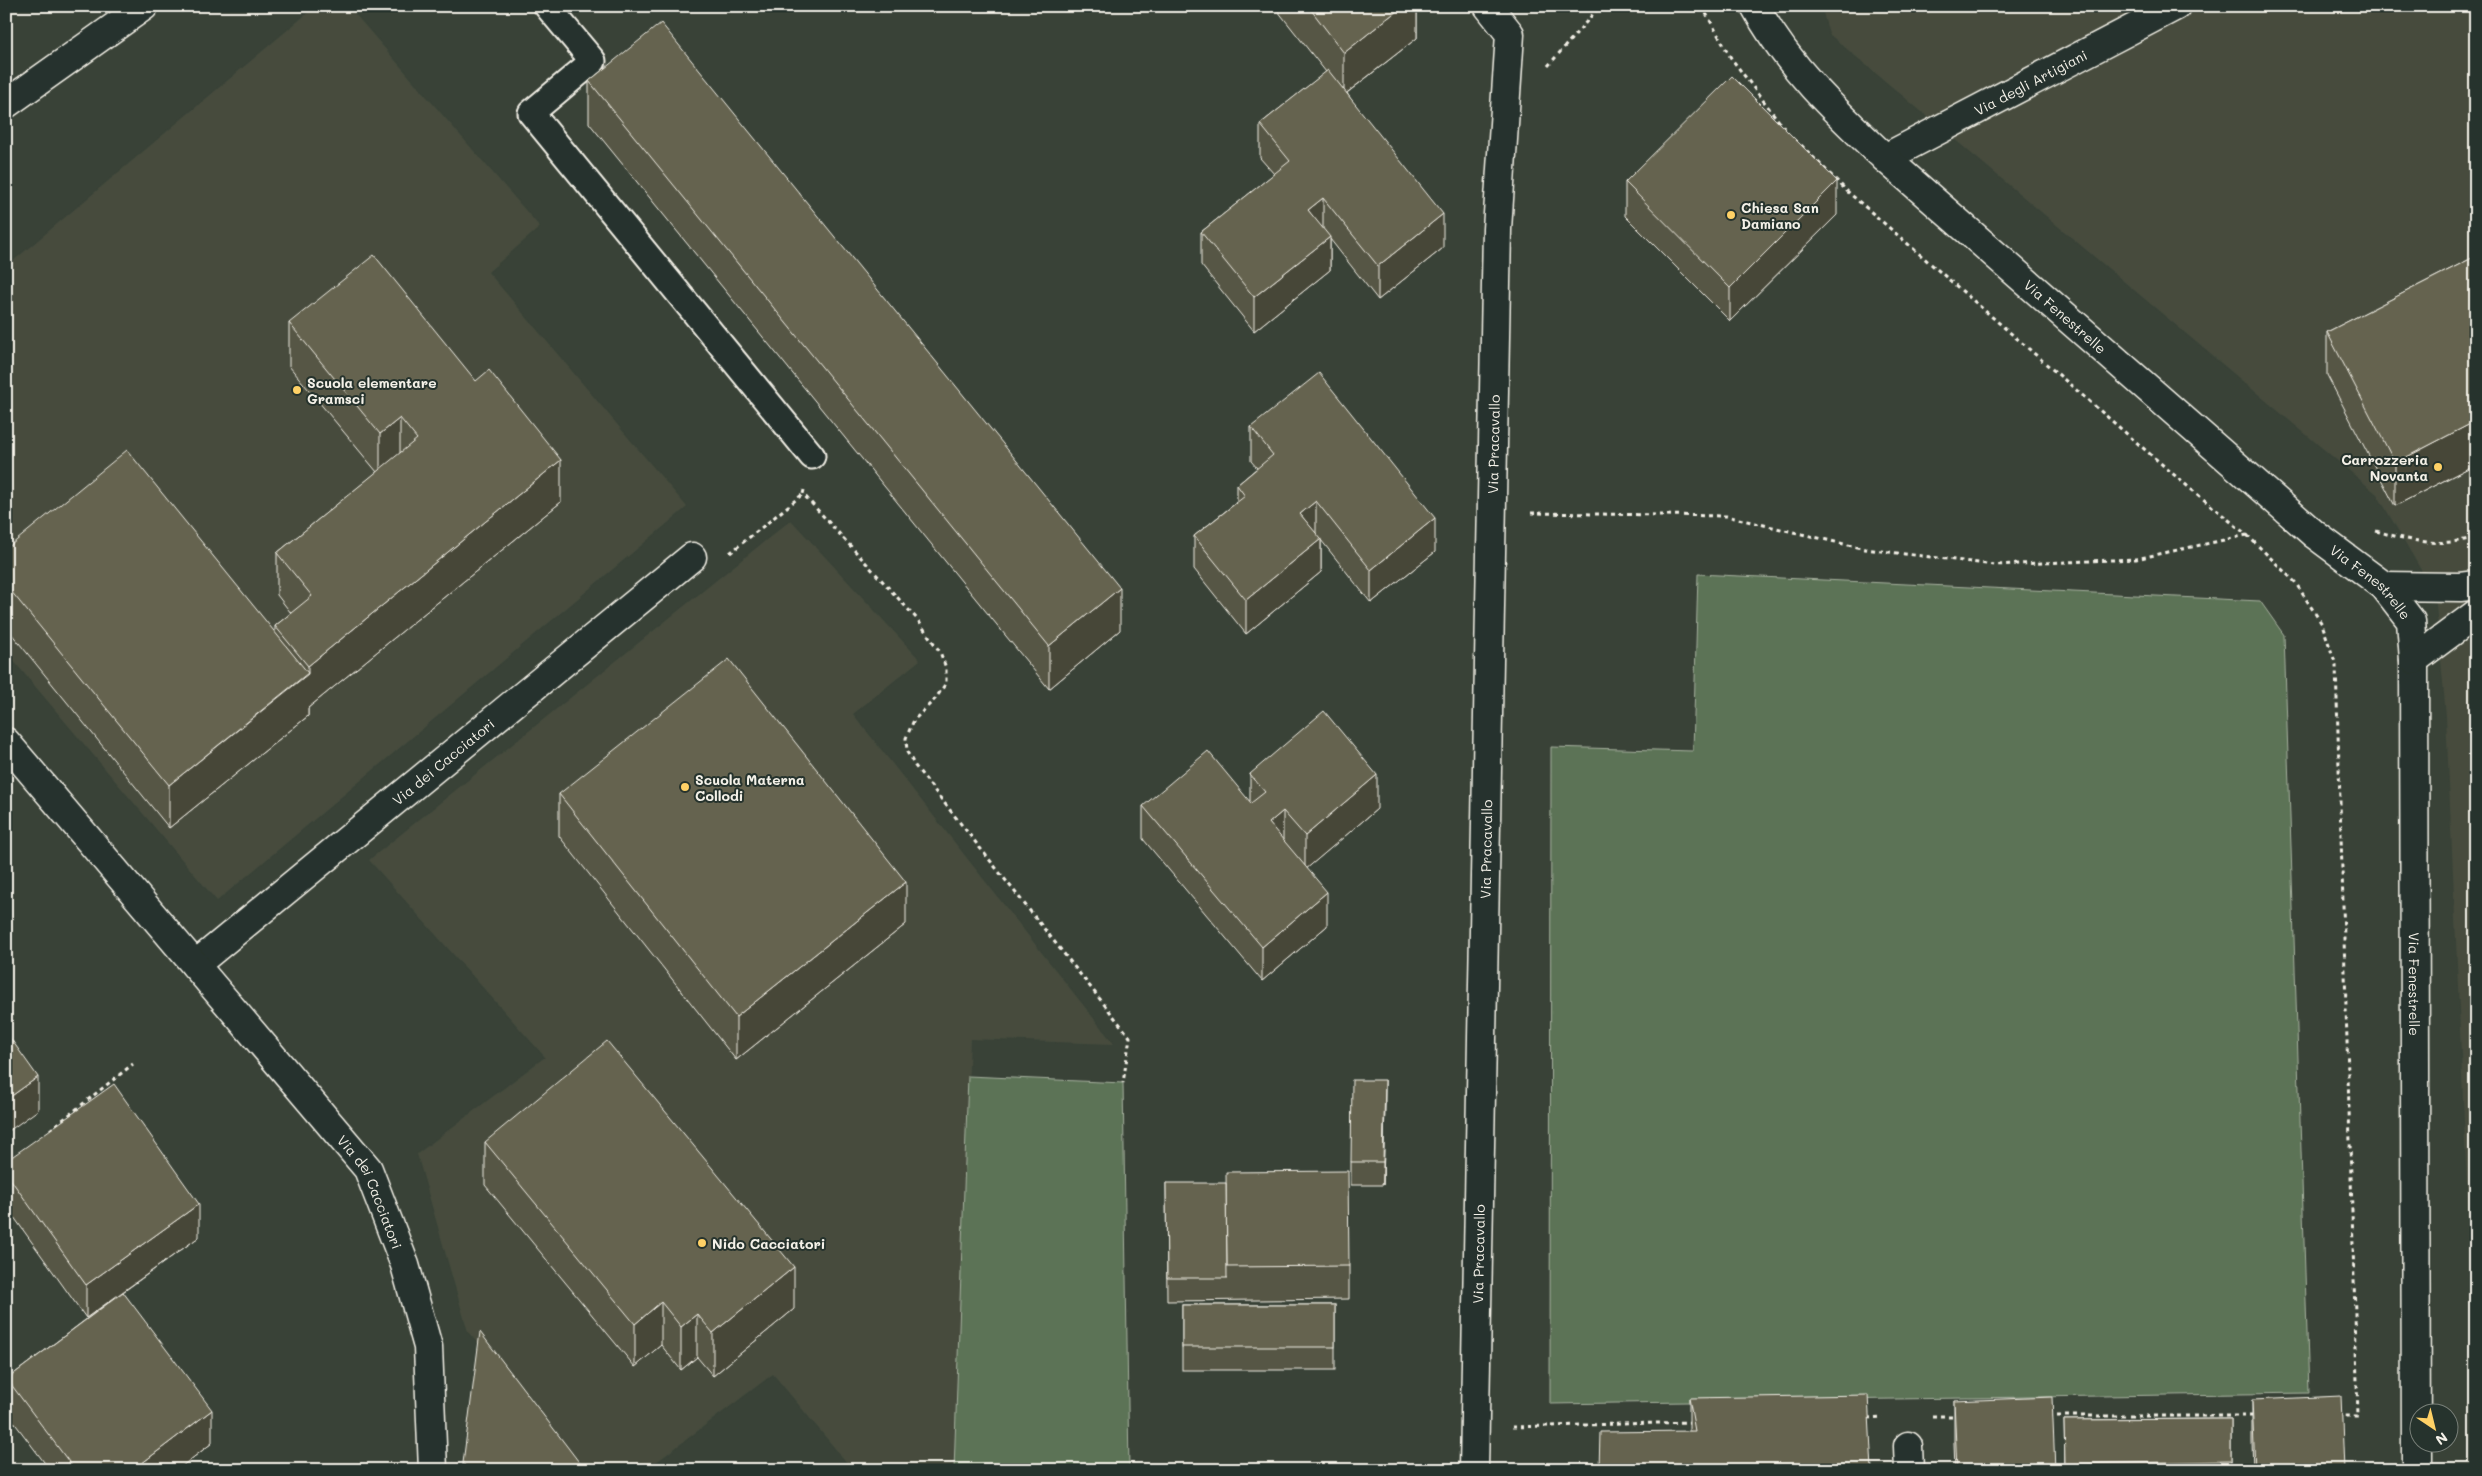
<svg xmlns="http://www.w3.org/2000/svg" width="2482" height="1476" font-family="Mali,sans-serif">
<rect width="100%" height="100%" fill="#394237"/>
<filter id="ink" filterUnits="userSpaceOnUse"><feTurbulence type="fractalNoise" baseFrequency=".02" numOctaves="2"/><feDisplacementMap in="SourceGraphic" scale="10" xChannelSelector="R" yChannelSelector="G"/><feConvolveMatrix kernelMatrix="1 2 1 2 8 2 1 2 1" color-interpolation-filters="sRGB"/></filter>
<g filter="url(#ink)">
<g fill="#464c3e">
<path d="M316 6H348L540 227 488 272 687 507 217 901 6 652V267Z"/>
<path d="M1821 6H2476V1391L2446 716 2435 594 2377 494 1829 34Z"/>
<path d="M791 520 920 660 853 714 1114 1044 970 1039 954 1470H853L773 1374 646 1470H587L468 1332 417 1154 545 1057 369 860Z"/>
</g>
<g fill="#5c7357" stroke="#a8b2a0">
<path d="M1698 574 2260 601 2284 635 2309 1393 1550 1404 1551 747 1693 751Z"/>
<path d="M968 1076 1123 1083 1129 1470H954Z"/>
</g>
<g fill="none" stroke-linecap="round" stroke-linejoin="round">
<defs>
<path id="service" d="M547 6 593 61 531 113 812 456"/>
<g id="pedestrian">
<path id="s1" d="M195 965 692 557"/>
</g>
<g id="minor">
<path d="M6 104 144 6"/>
<path id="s2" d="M1885 158 2176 6"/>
<path id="s3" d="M6 742 368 1169 405 1265 428 1347 433 1470"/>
<path d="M1908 1446 1909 1470"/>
<path id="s4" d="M1474 1470 1497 229 1510 34 1488 6"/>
</g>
<g id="tertiary">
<path id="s5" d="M1755 6C1787 66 1836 112 1885 158L2314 534 2384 586 2411 621 2414 660 2416 1470"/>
<path d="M2384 586 2460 587 2476 585"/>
<path d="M2414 660 2476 614"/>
</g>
</defs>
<use href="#service" stroke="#f4f1e8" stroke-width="29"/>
<use href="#pedestrian" stroke="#f4f1e8" stroke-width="31"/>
<use href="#minor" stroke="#f4f1e8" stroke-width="31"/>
<use href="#tertiary" stroke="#f4f1e8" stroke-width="31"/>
<g stroke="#f4f1e8" stroke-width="3" stroke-dasharray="4 4" stroke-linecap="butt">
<path d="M1702 6 1731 58 1784 128"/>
<path d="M1548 66 1600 6"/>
<path d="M804 490 803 494 917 619 940 652 946 668V683L936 698 914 720 906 738 907 752 915 766 1130 1037 1123 1083"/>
<path d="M1531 513 1726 516 1865 549 1995 565 2136 559 2247 535 2180 480 1848 192 1799 143"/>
<path d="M2376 531C2412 541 2438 548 2476 537"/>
<path d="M2247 535 2295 582 2322 624 2336 665 2358 1416H2339"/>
<path d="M730 553 803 494"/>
<path d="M50 1130 133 1064"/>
<path d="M1932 1416H1958"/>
<path d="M2049 1416H2256"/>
<path d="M1867 1418 1883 1417"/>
<path d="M1512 1427 1693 1422"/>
</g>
<use href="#service" stroke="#26332d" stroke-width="25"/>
<use href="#pedestrian" stroke="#26332d" stroke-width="28"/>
<use href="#minor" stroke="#26332d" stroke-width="28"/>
<use href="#tertiary" stroke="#26332d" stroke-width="28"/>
</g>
<g fill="#575644" stroke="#f4f1e8">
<path d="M724 6H736L729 12Z"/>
<path d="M1274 6H1417V38L1347 93 1443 248 1378 300 1330 239V270L1254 331 1201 265V232L1274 174 1260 158V124L1326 72Z"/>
<path d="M589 81 1120 630 1049 689 589 123Z"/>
<path d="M1625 182 1837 215 1730 321 1625 216Z"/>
<path d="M2476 256V464L2395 506 2327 375V332Z"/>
<path d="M289 323 561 502 308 708V716L169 828 6 627V549L275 632V626L291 613 277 595V553L377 472 289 366Z"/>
<path d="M1251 427 1435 552 1371 603 1321 540V572L1246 634 1194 569V536L1237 502V485L1257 468 1251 461Z"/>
<path d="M1250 774 1377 809 1307 868 1327 926 1262 981 1143 839V806L1250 801Z"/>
<path d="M559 794 906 924 736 1060 559 836Z"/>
<path d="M1385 1103 1383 1185H1351V1162Z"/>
<path d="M485 1142 794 1309 713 1376 697 1357 681 1370 661 1345 635 1367 485 1185Z"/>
<path d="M6 1161 199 1237 123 1292 212 1443 177 1470H50L7 1413V1379L117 1296 86 1318 6 1206Z"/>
<path d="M1166 1183 1349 1266V1299L1167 1301Z"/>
<rect x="1182" y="1305" width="153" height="65"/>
<path d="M1689 1398 1872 1470 1689 1431Z"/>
<path d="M2252 1400 2344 1470H2253L2252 1442Z"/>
<path d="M1954 1401 2055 1470H1955L1954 1443Z"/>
<path d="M2231 1419V1470H2065L2064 1420Z"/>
<path d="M463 1463 585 1470H463Z"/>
</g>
<g fill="#474637" stroke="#f4f1e8">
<path d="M729 6H736L729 12Z"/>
<path d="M1403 6H1417V38L1344 95V53Z"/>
<path d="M1837 181V215L1730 321V288Z"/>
<path d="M1323 198V231L1308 210Z"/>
<path d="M1443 214V248L1378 300V266Z"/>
<path d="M1330 237V270L1254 331V297Z"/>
<path d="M400 418V461L380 477V434Z"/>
<path d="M2476 421V464L2395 506V463Z"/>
<path d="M561 460V502L308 708V716L169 828V785L308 674V666Z"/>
<path d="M1316 501V534L1300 514Z"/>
<path d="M1435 518V552L1371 603V570Z"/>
<path d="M1321 539V572L1246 634V600Z"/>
<path d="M1120 588V630L1049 689V646Z"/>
<path d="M1377 775V809L1305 870V836Z"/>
<path d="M1283 811V845L1269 823Z"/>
<path d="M906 882V924L736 1060V1017Z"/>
<path d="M1327 892V926L1262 981V947Z"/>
<path d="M38 1077V1110L6 1133V1100Z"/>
<path d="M1385 1080V1103L1383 1185V1162Z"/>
<path d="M199 1204V1237L86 1318V1285Z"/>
<path d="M794 1267V1309L713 1376V1333Z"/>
<path d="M661 1302V1345L635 1367V1324Z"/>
<path d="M697 1314V1357L681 1370V1327Z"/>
<path d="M212 1410V1443L177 1470H133Z"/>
</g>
<g fill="#65644f" stroke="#f4f1e8">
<path d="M1308 6H1403L1344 53Z"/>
<path d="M661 23 1120 588 1049 646 589 81Z"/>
<path d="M1328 70 1443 214 1378 266 1323 198 1308 210 1330 237 1254 297 1201 232 1290 161 1260 124Z"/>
<path d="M1732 76 1837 181 1730 288 1625 182Z"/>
<path d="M374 255 476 381 489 370 561 460 308 666 275 626 312 596 277 553 417 439 400 418 380 434 289 323Z"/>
<path d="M2476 256V421L2395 463 2327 332Z"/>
<path d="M1319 373 1435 518 1371 570 1316 501 1300 514 1321 539 1246 600 1194 536 1245 496 1237 485 1273 455 1251 427Z"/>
<path d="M127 450 308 673 169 785 6 585V549Z"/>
<path d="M729 659 906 882 736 1017 559 794Z"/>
<path d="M1324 711 1377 775 1305 836 1283 811 1269 823 1327 892 1262 947 1143 806 1208 751 1251 803 1265 792 1250 774Z"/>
<path d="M6 1032 38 1077 6 1100Z"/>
<path d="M607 1041 794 1267 713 1333 697 1314 681 1327 661 1302 635 1324 485 1142Z"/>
<path d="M1352 1080H1385L1383 1162H1351Z"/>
<path d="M114 1084 199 1204 86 1285 6 1173V1161Z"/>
<path d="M1348 1171 1349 1266 1227 1267 1226 1172Z"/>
<path d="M1166 1183H1226L1227 1278H1167Z"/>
<path d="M123 1292 212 1410 133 1470H75L7 1379Z"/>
<rect x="1182" y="1305" width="153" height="42"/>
<path d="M480 1332 585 1470H469L463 1463Z"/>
<path d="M1868 1395 1872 1470H1599L1600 1432 1695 1431 1689 1398Z"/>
<path d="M2341 1396 2344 1470H2255L2252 1400Z"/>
<path d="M2052 1397 2055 1470H1957L1954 1401Z"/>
<path d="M2231 1419V1461L2065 1464 2064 1420Z"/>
</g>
</g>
<g fill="#ffd166" stroke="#26332d" stroke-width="2">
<circle cx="1731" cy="215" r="5"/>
<circle cx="297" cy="390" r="5"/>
<circle cx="2438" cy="467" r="5"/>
<circle cx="685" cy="787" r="5"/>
<circle cx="702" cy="1243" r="5"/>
</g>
<g text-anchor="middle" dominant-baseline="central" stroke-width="4" stroke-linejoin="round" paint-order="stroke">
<g font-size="14" fill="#f4f1e8" stroke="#26332d">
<text stroke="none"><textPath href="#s2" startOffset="164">Via degli Artigiani</textPath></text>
<text stroke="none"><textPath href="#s5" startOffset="441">Via Fenestrelle</textPath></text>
<text stroke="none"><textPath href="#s4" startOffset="1026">Via Pracavallo</textPath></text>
<text stroke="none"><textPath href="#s5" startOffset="846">Via Fenestrelle</textPath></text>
<text stroke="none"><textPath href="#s1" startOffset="321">Via dei Cacciatori</textPath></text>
<text stroke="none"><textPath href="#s4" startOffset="621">Via Pracavallo</textPath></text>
<text stroke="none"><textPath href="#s5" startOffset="1266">Via Fenestrelle</textPath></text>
<text stroke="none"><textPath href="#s3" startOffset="581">Via dei Cacciatori</textPath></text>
<text stroke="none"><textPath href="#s4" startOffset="216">Via Pracavallo</textPath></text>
</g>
<g font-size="14" font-weight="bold" fill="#f4f1e8" stroke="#26332d" text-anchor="start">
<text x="1741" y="207">Chiesa San<tspan x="1741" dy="16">Damiano</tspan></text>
<text x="307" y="382">Scuola elementare<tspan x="307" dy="16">Gramsci</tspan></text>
<text x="2428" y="459" text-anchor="end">Carrozzeria<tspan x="2428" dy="16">Novanta</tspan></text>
<text x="695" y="779">Scuola Materna<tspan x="695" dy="16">Collodi</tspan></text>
<text x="712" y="1243">Nido Cacciatori</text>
</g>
</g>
<rect width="2482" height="1476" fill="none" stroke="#26332d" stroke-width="25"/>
<rect x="12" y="12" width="2457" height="1451" fill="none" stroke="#f4f1e8" stroke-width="2" filter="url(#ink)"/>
<g transform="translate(2434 1428) rotate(145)"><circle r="24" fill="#26332d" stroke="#787f78"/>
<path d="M0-4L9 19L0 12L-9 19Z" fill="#ffd166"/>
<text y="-8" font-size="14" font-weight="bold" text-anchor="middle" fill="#f4f1e8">N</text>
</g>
</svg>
